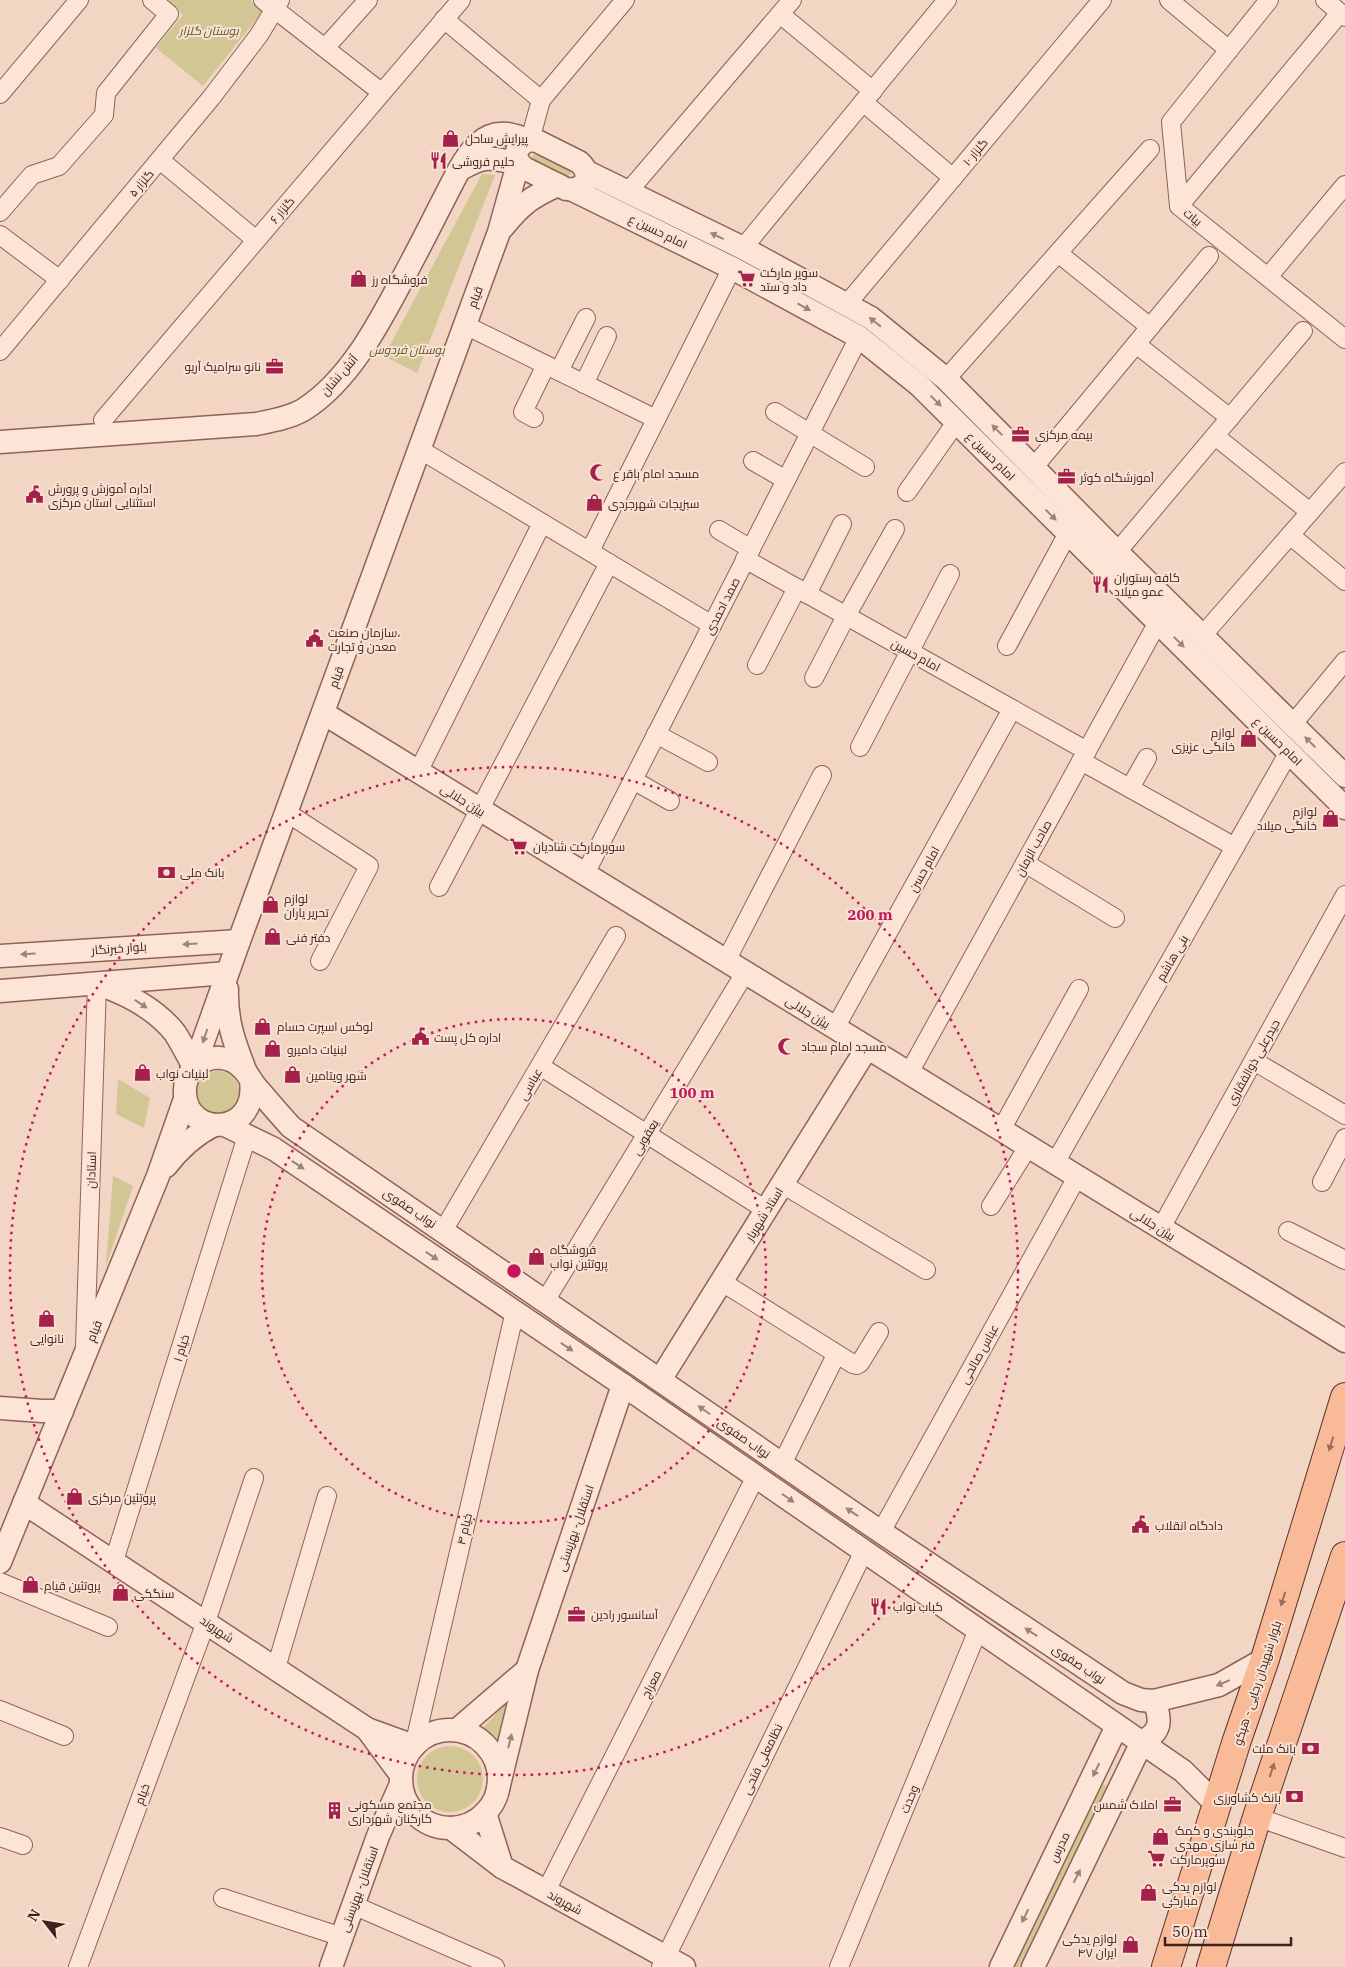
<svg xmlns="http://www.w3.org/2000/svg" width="1345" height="1967" font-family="'IBM Plex Serif',Cairo,serif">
<rect width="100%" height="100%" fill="#f3d5c3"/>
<g fill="#d2c695">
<path d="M169 0H250L263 11 203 86 156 48 183 15 168 2Z"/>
<path d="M538 152 570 168 571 174 565 178 533 163 532 156Z"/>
<path d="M482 174 495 175 417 373 384 356Z"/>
<circle cx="218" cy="1092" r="21"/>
<path d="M118 1079 150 1098 144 1128 116 1114Z"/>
<path d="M113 1176 133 1186 106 1266Z"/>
<path d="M520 1688 499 1746 482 1729Z"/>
<circle cx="450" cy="1779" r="33"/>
<path d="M1101 1784 1109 1786 1027 1967H1005Z"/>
</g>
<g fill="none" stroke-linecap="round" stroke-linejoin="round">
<defs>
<g id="minor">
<path d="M263 0 381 92"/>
<path d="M1169 0 1229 50"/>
<path d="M1269 0 1171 122 1179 206 1345 339"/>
<path d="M1325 0 1345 17"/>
<path d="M780 14 873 91"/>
<path d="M444 19 541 100"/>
<path d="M325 48 368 0"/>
<path d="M0 94 79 0"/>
<path d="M863 102 953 178"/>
<path d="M530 140 541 100 625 0"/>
<path d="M160 160 256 240"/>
<path d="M627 193 792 0"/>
<path d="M1179 206 1340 13"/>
<path d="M0 212 32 175 59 166 104 115 106 93 169 14 152 0"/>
<path d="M0 235 60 280"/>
<path d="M743 248 947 0"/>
<path d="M1058 253 1150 327"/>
<path d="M1268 277 1345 185"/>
<path d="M847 304 1102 0"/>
<path d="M465 325 656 419"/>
<path d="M1136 344 1230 418"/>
<path d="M0 351 211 98 259 35 280 0"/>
<path d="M559 371 586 318"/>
<path d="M946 379 1150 149"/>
<path d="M584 384 607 336"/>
<path d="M775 412 865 467"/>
<path d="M534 418 523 412 546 365"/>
<path d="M103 420 461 0"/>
<path d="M1215 436 1310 512"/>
<path d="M419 449 712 625"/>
<path d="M753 461 786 480"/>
<path d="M1034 467 1209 256"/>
<path d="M907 492 957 421"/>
<path d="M719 530 751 549"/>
<path d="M1290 535 1345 581"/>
<path d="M590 551 732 268"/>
<path d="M1117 552 1303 331"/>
<path d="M745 559 1087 751"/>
<path d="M807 594 842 524"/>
<path d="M1202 636 1345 472"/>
<path d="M1007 646 1068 533"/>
<path d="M757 665 797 588"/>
<path d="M814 678 846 616 895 529"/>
<path d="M1292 725 1345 661"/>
<path d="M656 734 708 762"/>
<path d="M860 747 950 574"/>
<path d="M1081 761 1235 847"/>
<path d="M418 772 542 523"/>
<path d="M633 780 670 801"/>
<path d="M1130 788 1147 758"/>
<path d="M286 812 369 866 320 961"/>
<path d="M1025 863 1115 918"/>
<path d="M585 874 859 337"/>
<path d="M439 887 609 563"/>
<path d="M726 961 822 775"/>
<path d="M835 1028 1012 709"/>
<path d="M1254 1061 1345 1115"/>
<path d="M540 1066 766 1210"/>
<path d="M909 1073 1158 622"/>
<path d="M1001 1130 1079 989"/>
<path d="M1055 1163 1289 752"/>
<path d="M1322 1182 1345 1138"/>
<path d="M782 1184 926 1270"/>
<path d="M991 1206 1028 1147"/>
<path d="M1161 1228 1345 895"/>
<path d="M443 1231 616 936"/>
<path d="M1288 1231 1345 1260"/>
<path d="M722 1282 853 1364 857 1365 860 1363 879 1332"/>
<path d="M545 1301 745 973"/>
<path d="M85 1346 97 984"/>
<path d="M782 1464 836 1355"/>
<path d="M881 1532 1077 1177"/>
<path d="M114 1561 247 1136"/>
<path d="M0 1582 108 1627"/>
<path d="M276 1668 327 1496"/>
<path d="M0 1710 64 1736"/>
<path d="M414 1746 515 1311"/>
<path d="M1257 1817 1345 1848"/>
<path d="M0 1837 23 1845"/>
<path d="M546 1891 756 1476"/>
<path d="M223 1898 342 1937"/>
<path d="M353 1905 495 1967"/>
<path d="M78 1967 206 1622 254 1478"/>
<path d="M661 1967 864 1551"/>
<path d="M839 1967 978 1630"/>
</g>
<g id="tertiary">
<path d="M530 140 537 141 579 162C594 175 585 192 566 189L524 168C512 158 515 145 530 140Z"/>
<path d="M587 172 743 248 871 318 946 379 1117 552 1345 776"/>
<path d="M573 190 732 268 859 337 919 385 1345 808"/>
<path d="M503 227C522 204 531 197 558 185"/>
<path d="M0 442 256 424C271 421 289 418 303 410 353 379 385 312 412 261 428 231 443 200 459 170 469 152 483 131 507 134 514 135 522 138 530 140"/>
<path d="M323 713 1345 1341"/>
<path d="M0 956 239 941"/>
<path d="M101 985C129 995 156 1009 175 1033 182 1044 188 1056 194 1067"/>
<path d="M227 989C226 1020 234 1042 245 1070"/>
<path d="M0 991 227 973"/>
<path d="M194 1067 239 941 499 232 518 164C490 157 485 155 459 170"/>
<path d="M251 1081C258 1136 188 1138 185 1094 184 1084 188 1073 195 1067 209 1054 230 1055 243 1069 248 1074 251 1081 256 1087 268 1101 279 1114 291 1127L881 1532 1123 1693 1141 1700 1154 1701 1219 1685 1265 1659"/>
<path d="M225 1125 274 1149 623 1385 1183 1771 1217 1805"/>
<path d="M166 1166C180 1148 194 1135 214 1125"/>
<path d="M660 1380 867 1048"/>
<path d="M0 1408 42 1411H62"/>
<path d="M24 1503 367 1729 414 1746"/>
<path d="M0 1562 158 1176 185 1099"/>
<path d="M367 1729 401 1775"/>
<path d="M457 1730 527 1670"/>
<circle cx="450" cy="1779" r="49"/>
<path d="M498 1789 527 1670 623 1385"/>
<path d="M485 1813 502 1867"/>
<path d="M451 1828 502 1867 684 1967"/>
<path d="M331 1967 378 1836 401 1784"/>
<path d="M1001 1967 1117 1726"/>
<path d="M1033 1967 1142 1742C1161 1732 1162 1721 1154 1701"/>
</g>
<g id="primary">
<path d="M1166 1967 1237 1740 1265 1659 1345 1397"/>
<path d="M1211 1967 1257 1817 1345 1556"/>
</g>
</defs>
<use href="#minor" stroke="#8f6357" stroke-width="20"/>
<use href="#tertiary" stroke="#8f6357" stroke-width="25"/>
<use href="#primary" stroke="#5c332c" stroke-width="30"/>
<use href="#minor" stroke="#fce5d7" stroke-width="18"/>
<use href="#tertiary" stroke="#fce5d7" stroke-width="22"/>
<use href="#primary" stroke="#f9bb97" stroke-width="28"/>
</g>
<defs><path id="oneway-solid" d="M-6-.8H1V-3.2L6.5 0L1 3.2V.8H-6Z" transform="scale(1.25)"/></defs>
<g fill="#9c847a">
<use href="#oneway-solid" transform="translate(717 236) rotate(-155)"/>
<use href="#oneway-solid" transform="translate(804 307) rotate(29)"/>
<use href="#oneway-solid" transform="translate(875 322) rotate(-142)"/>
<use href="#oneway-solid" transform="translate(936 401) rotate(44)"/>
<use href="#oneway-solid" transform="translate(997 430) rotate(-135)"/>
<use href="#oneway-solid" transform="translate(1051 515) rotate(45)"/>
<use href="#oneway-solid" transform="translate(1179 642) rotate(45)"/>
<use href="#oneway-solid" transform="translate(1310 742) rotate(-136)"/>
<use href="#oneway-solid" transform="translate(190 944) rotate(177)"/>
<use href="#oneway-solid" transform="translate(28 954) rotate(176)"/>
<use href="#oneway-solid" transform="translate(141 1004) rotate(33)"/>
<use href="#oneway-solid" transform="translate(205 1036) rotate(109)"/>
<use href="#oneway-solid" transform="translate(298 1165) rotate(34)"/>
<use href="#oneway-solid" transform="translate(432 1256) rotate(34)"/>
<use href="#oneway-solid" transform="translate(567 1347) rotate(34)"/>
<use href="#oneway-solid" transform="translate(704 1410) rotate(-145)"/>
<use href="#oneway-solid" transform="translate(788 1498) rotate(35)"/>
<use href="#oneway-solid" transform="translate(852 1512) rotate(-146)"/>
<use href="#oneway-solid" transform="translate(1031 1632) rotate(-146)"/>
<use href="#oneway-solid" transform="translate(1223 1683) rotate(158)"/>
<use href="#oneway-solid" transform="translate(510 1741) rotate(-76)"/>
<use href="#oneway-solid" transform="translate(1096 1770) rotate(116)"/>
<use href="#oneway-solid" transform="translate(1077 1876) rotate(-64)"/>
<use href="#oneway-solid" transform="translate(1025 1916) rotate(116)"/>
</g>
<g fill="#9b6e5a">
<use href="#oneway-solid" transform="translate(1331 1444) rotate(107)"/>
<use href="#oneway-solid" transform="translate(1283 1599) rotate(107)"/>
<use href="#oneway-solid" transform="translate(1272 1770) rotate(-72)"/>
</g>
<g fill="none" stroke="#c2185b" stroke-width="2.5" stroke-dasharray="2.5 5">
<circle cx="514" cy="1271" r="252"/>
<circle cx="514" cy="1271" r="504"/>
</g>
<defs>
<symbol id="shop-bare" viewBox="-9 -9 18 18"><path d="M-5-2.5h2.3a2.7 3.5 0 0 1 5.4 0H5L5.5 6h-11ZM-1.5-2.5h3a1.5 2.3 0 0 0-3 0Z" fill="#a4214c" stroke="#f9e2d3" stroke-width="2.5" paint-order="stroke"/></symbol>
<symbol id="restaurant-bare" viewBox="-9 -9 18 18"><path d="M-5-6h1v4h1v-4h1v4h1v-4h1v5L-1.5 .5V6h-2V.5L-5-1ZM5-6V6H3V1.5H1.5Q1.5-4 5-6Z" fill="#a4214c" stroke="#f9e2d3" stroke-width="2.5" paint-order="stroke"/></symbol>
<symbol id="supermarket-bare" viewBox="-9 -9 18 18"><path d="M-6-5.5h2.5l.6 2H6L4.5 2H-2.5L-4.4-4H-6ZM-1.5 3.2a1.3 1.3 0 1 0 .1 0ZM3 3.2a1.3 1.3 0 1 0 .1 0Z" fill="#a4214c" stroke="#f9e2d3" stroke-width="2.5" paint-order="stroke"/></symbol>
<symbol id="office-bare" viewBox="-9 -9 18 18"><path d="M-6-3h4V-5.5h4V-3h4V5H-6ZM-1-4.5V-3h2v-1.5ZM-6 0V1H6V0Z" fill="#a4214c" stroke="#f9e2d3" stroke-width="2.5" paint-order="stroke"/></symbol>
<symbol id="mosque-bare" viewBox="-9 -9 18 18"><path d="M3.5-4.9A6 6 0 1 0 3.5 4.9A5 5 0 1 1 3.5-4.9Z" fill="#a4214c" stroke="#f9e2d3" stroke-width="2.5" paint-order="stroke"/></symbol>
<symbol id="civic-bare" viewBox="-9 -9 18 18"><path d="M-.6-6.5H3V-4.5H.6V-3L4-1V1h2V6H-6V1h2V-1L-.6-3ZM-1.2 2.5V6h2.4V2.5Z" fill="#a4214c" stroke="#f9e2d3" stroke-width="2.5" paint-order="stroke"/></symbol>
<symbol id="bank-bare" viewBox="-9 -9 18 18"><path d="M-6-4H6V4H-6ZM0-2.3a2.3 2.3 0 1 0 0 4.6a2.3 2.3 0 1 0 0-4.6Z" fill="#a4214c" stroke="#f9e2d3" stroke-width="2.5" paint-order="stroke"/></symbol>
<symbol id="building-bare" viewBox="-9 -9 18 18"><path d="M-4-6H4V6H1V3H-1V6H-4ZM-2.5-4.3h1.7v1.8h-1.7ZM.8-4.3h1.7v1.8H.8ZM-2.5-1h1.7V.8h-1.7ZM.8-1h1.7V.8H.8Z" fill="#a4214c" stroke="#f9e2d3" stroke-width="2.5" paint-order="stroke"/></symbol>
</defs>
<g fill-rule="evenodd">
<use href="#shop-bare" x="438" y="126" width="25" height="25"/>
<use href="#restaurant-bare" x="426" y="148" width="25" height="25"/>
<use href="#shop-bare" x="346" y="266" width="25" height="25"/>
<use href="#supermarket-bare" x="734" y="266" width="25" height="25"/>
<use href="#office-bare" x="262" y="354" width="25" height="25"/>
<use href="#office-bare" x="1008" y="422" width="25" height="25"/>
<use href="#mosque-bare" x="586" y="460" width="25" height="25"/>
<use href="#office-bare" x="1054" y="464" width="25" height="25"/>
<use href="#civic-bare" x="22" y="482" width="25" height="25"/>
<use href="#shop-bare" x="582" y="490" width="25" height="25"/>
<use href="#restaurant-bare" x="1088" y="572" width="25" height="25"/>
<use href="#civic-bare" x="302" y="626" width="25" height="25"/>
<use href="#shop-bare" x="1236" y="726" width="25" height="25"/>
<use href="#shop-bare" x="1318" y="806" width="25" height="25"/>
<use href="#supermarket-bare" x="506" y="834" width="25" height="25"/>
<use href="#bank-bare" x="154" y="860" width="25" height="25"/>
<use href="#shop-bare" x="258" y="892" width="25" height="25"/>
<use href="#shop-bare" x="260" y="924" width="25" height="25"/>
<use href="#shop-bare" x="250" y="1014" width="25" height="25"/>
<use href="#civic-bare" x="408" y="1024" width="25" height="25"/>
<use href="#mosque-bare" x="774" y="1034" width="25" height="25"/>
<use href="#shop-bare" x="260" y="1036" width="25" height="25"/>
<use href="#shop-bare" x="130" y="1060" width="25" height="25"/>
<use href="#shop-bare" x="280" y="1062" width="25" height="25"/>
<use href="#shop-bare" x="524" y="1244" width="25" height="25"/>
<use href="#shop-bare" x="34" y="1306" width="25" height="25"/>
<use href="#shop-bare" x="62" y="1484" width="25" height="25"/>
<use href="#civic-bare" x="1128" y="1512" width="25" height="25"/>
<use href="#shop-bare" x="18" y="1572" width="25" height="25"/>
<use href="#shop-bare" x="108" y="1580" width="25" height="25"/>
<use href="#restaurant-bare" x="866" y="1594" width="25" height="25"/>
<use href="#office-bare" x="564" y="1602" width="25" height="25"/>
<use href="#bank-bare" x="1298" y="1736" width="25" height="25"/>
<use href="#bank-bare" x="1282" y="1784" width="25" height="25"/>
<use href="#office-bare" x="1160" y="1792" width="25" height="25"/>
<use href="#building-bare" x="322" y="1798" width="25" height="25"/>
<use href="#shop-bare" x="1148" y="1824" width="25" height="25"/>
<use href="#supermarket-bare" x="1144" y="1846" width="25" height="25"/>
<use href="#shop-bare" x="1136" y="1880" width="25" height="25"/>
<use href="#shop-bare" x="1118" y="1932" width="25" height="25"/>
</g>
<g text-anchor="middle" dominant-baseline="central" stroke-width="4" stroke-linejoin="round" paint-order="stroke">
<g font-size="12" font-style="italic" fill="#5c5821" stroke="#f9e2d3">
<text x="209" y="30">بوستان گلزار</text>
<text x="407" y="349">بوستان فردوس</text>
</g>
<g font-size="12" fill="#3d221d" stroke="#f9e2d3" text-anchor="start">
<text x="465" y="138">پیرایش ساحل</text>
<text x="452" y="161">حلیم فروشی</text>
<text x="760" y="272">سوپر مارکت<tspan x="760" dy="14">داد و ستد</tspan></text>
<text x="372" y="279">فروشگاه رز</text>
<text x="261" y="366" text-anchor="end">نانو سرامیک آریو</text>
<text x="1035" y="434">بیمه مرکزی</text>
<text x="613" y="473">مسجد امام باقر ع</text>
<text x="1080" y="477">آموزشگاه کوثر</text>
<text x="48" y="488">اداره آموزش و پرورش<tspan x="48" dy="14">استثنایی استان مرکزی</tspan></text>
<text x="608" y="503">سبزیجات شهرجردی</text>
<text x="1114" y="577">کافه رستوران<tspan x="1114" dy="14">عمو میلاد</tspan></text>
<text x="328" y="632">سازمان صنعت،<tspan x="328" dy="14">معدن و تجارت</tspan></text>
<text x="1235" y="732" text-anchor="end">لوازم<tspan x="1235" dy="14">خانگی عزیزی</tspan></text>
<text x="1317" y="811" text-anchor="end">لوازم<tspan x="1317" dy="14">خانگی میلاد</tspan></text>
<text x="533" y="846">سوپرمارکت شادیان</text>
<text x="180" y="872">بانک ملی</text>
<text x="284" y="898">لوازم<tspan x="284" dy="14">تحریر یاران</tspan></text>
<text x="286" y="937">دفتر فنی</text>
<text x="277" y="1026">لوکس اسپرت حسام</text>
<text x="434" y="1037">اداره کل پست</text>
<text x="801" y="1046">مسجد امام سجاد</text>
<text x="287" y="1049">لبنیات دامیرو</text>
<text x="156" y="1073">لبنیات نواب</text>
<text x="306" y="1075">شهر ویتامین</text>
<text x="550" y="1249">فروشگاه<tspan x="550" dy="14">پروتئین نواب</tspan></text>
<text x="47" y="1338" text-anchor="middle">نانوایی</text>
<text x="88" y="1497">پروتئین مرکزی</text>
<text x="1155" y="1525">دادگاه انقلاب</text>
<text x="44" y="1585">پروتئین قیام</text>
<text x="134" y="1593">سنگکی</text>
<text x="893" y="1606">کباب نواب</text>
<text x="591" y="1614">آسانسور رادین</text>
<text x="1296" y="1748" text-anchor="end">بانک ملت</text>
<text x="1281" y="1797" text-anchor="end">بانک کشاورزی</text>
<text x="348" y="1804">مجتمع مسکونی<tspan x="348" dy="14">کارکنان شهرداری</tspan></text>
<text x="1158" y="1804" text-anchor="end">املاک شمس</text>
<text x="1175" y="1830">جلوبندی و کمک<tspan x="1175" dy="14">فنر سازی مهدی</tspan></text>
<text x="1170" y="1859">سوپرمارکت</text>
<text x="1162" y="1886">لوازم یدکی<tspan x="1162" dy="14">مبارکی</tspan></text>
<text x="1117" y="1938" text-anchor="end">لوازم یدکی<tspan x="1117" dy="14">ایران ۴۷</tspan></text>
</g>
<g font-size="12" fill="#3d221d" stroke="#f9e2d3">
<text transform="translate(975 152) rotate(-50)">گلزار ۱۰</text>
<text transform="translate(141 183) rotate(-50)">گلزار ۵</text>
<text transform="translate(282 210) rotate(-50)">گلزار ۶</text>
<text transform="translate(1193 217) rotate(39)">بیات</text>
<text transform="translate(658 231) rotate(26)">امام حسین ع</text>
<text transform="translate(475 297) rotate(-70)">قیام</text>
<text transform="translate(339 375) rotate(-49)">آتش نشان</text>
<text transform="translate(991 456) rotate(45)">امام حسین ع</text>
<text transform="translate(722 606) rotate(-63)">صمد احمدی</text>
<text transform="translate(916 655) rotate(29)">امام حسین</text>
<text transform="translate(336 677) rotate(-70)">قیام</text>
<text transform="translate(1278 741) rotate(45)">امام حسین ع</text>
<text transform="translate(463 800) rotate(32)">بیژن جلالی</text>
<text transform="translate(1033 848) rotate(-61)">صاحب الزمان</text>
<text transform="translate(924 869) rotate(-61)">امام حسن</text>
<text transform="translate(119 948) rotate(-4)">بلوار خبرنگار</text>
<text transform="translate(1172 958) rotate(-60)">بنی هاشم</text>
<text transform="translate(808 1012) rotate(32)">بیژن جلالی</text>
<text transform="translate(1253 1062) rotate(-61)">حیدرعلی ذوالفقاری</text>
<text transform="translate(530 1084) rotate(-60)">عباسی</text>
<text transform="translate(645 1137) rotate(-59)">یعقوبی</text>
<text transform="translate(91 1170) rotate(-88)">استادان</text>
<text transform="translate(410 1208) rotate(34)">نواب صفوی</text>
<text transform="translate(764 1214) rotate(-58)">استاد شهریار</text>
<text transform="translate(1153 1224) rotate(32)">بیژن جلالی</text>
<text transform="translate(94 1331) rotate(-68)">قیام</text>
<text transform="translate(181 1348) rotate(-73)">خیام ۱</text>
<text transform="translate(979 1354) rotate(-61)">عباس صالحی</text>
<text transform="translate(744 1438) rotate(35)">نواب صفوی</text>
<text transform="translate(575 1528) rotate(-71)">استقلال- بهزیستی</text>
<text transform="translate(464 1529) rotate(-77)">خیام ۴</text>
<text transform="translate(217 1629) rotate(34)">شهروند</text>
<text transform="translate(1079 1664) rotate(34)">نواب صفوی</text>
<text transform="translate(1257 1683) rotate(-72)">بلوار شهیدان رجایی - هپکو</text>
<text transform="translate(651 1684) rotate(-63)">معراج</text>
<text transform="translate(762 1759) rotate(-64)">نظامعلی فتحی</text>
<text transform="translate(142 1794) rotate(-70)">خیام</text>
<text transform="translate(909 1799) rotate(-68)">وحدت</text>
<text transform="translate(1059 1847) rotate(-64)">مدرس</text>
<text transform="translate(359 1889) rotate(-70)">استقلال- بهزیستی</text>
<text transform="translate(565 1902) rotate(29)">شهروند</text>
</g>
</g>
<circle cx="514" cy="1271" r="8" fill="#c2185b" stroke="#f9e2d3" stroke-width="2.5"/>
<g font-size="15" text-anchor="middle" font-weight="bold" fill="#c2185b" stroke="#f9e2d3" stroke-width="4" stroke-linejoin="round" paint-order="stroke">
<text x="870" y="920">200 m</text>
<text x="692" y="1098">100 m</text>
</g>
<g transform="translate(45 1922) rotate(301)" stroke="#f9e2d3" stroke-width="4" paint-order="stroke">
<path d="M0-4L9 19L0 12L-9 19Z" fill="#3d221d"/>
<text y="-8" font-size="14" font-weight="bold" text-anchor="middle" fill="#3d221d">N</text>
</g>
<path d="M1165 1937v8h126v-8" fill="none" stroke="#3d221d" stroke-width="2.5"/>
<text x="1172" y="1937" font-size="15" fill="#3d221d" stroke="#f9e2d3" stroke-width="4" paint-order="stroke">50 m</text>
</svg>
